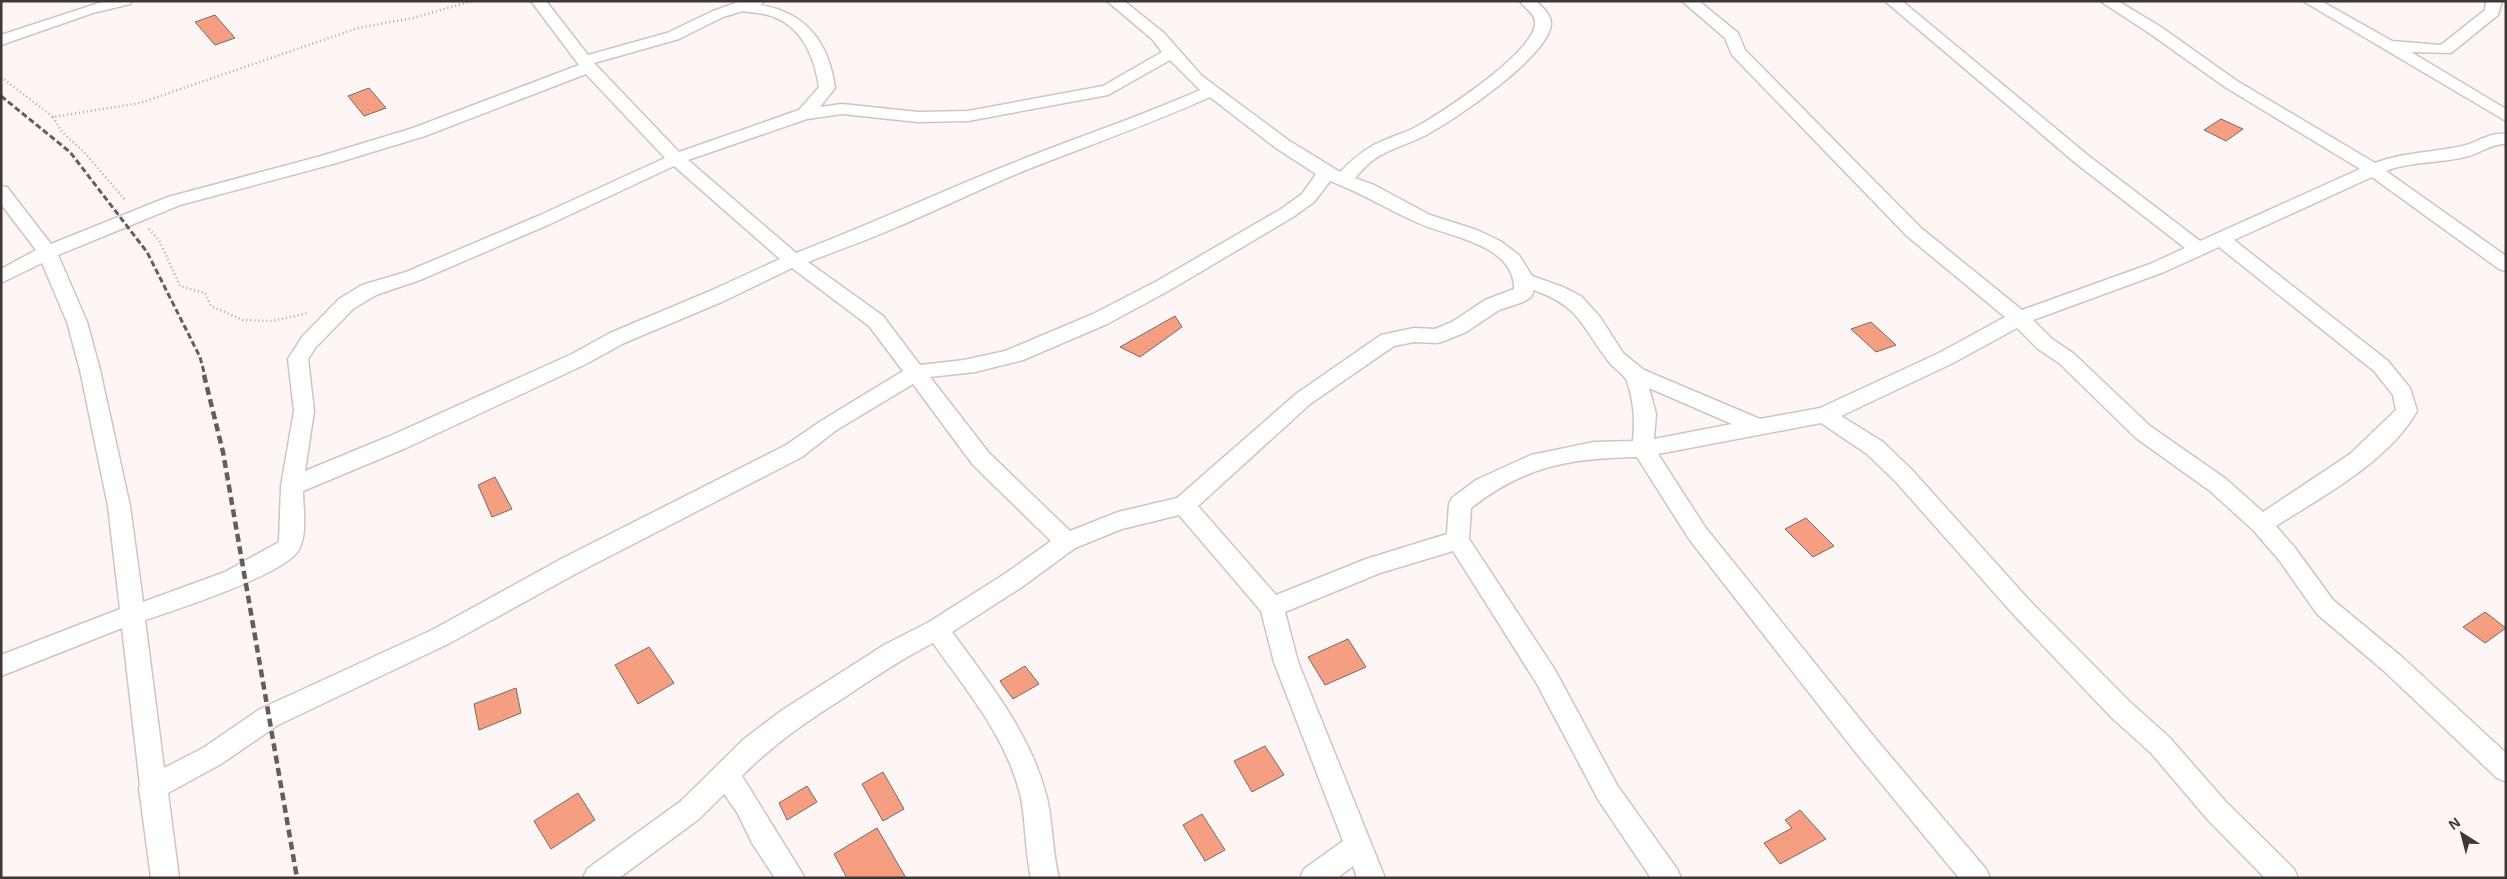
<svg xmlns="http://www.w3.org/2000/svg" width="2507" height="879" font-family="Helvetica,sans-serif">
<rect width="100%" height="100%" fill="#fdf6f4"/>
<g fill="#f59e81" stroke="#796a66">
<path d="M215 15 235 38 215 45 195 22Z"/>
<path d="M369 88 386 108 364 116 348 96Z"/>
<path d="M2221 119 2243 129 2226 141 2204 130Z"/>
<path d="M1175 316 1182 327 1140 357 1120 347Z"/>
<path d="M1871 322 1896 345 1876 352 1851 329Z"/>
<path d="M495 477 512 509 492 517 478 485Z"/>
<path d="M1806 518 1834 546 1813 557 1785 529Z"/>
<path d="M2485 612 2506 628 2485 643 2463 627Z"/>
<path d="M1348 639 1366 667 1325 685 1308 657Z"/>
<path d="M649 647 674 683 638 704 615 665Z"/>
<path d="M1025 666 1039 684 1013 699 1000 681Z"/>
<path d="M516 688 521 713 479 730 474 704Z"/>
<path d="M1265 746 1284 775 1252 792 1234 761Z"/>
<path d="M883 772 904 809 883 821 862 784Z"/>
<path d="M807 786 817 802 787 820 779 803Z"/>
<path d="M578 793 595 820 551 849 534 821Z"/>
<path d="M1800 810 1826 839 1780 864 1764 843 1792 828 1785 820Z"/>
<path d="M1202 814 1225 850 1205 861 1183 825Z"/>
<path d="M877 828 906 878H847L834 854Z"/>
</g>
<g fill="none" stroke-linecap="round" stroke-linejoin="round">
<defs>
<g id="street">
<path d="M105 1H132L130 4 93 13 1 45V35Z"/>
<path d="M531 1H546L588 55 667 33 713 11 741 1H764L761 5C807 13 829 43 835 88L820 107 842 104 918 112 968 111 1103 86 1162 52 1152 39 1107 1H1124L1164 33 1202 76 1288 140 1340 172C1349 163 1358 154 1369 148 1383 139 1400 135 1414 128 1439 115 1537 51 1535 22 1535 13 1524 8 1520 1H1536C1542 7 1551 14 1551 23 1551 55 1453 121 1426 135 1411 143 1395 147 1381 155 1370 161 1363 169 1355 178L1374 185 1430 215 1477 230 1500 241 1519 255 1532 276 1563 287 1581 296 1600 317 1623 353 1644 370 1760 419 1820 408 1939 353 2005 317 1907 236 1732 55 1725 38 1682 1H1699L1738 33 1745 50 1921 228 2022 310 2150 264 2185 248 2078 165 1885 1H1902L2090 157 2200 241 2360 169 2225 87 2149 33 2100 1H2118L2161 27 2237 81 2375 163C2403 152 2432 153 2462 146 2477 143 2489 132 2506 134V144C2494 143 2483 151 2472 155 2444 164 2414 160 2386 171L2506 256V271L2499 269 2372 177 2234 240 2388 361 2410 388 2417 411C2389 461 2323 496 2276 526L2295 548 2333 600 2402 657 2506 753V782L2497 778 2384 671 2317 614 2279 560 2253 530 2210 491 2136 438 2059 363 2038 349 2017 328 1953 363 1841 416 1883 442 1912 470 2030 601 2130 702 2169 737 2226 802 2294 869 2298 878H2265L2208 820 2151 753 2112 718 2014 615 1896 482 1867 454 1821 423 1658 454 1705 527 1875 738 1986 869 1990 878H1959L1857 754 1689 539 1637 457C1570 458 1525 466 1471 508L1469 539 1555 670 1617 785 1677 869 1681 878H1651L1599 801 1537 684 1453 551 1380 573 1285 612 1298 662 1385 878H1357L1353 866 1337 878H1300L1304 869 1343 841 1274 662 1261 611 1179 515 1122 529 1075 548 1022 587 952 632C990 684 1031 734 1047 798 1053 824 1052 851 1059 878H1031C1025 851 1026 824 1021 798 1008 739 967 691 933 643 901 659 872 679 842 699 806 722 772 745 742 776L805 878H775L752 843 738 814 724 794 699 819 619 878H583L587 869 681 801 744 739 781 711 884 645 929 622 1006 573 1051 541 973 465 913 384 835 431 802 457 579 572 448 644 278 725 221 764 168 793 179 878H151L139 788 140 785 122 628 1 676V655L120 609 108 506 80 370 67 322 42 263 1 283V269L36 250 1 204V186L7 187 51 244 168 197 321 156 413 128 579 65ZM743 11C753 13 765 13 774 17 803 28 815 59 819 87L799 110 679 152 594 63 679 39 723 17ZM1170 60 1200 90C1139 117 1075 138 1013 163 940 192 869 225 796 253L688 160 807 119 842 114 918 122 968 121 1108 95ZM586 74 665 158 538 216 406 272 362 285 339 299 302 337 288 359 294 411 281 486 279 542 225 572 143 602 130 506 100 370 87 322 58 255 180 205 333 164 425 136ZM1210 97 1276 148 1316 174 1302 194 1281 209 1157 281 1093 314 1005 351 964 360 920 365 883 316 808 262C838 250 868 240 897 227 940 209 982 188 1026 170 1087 146 1150 124 1210 97ZM674 166 780 259 710 291 610 333 572 354 390 436 305 471 314 411 308 359 316 347 353 309 376 295 420 280 550 224ZM1330 181C1360 192 1387 209 1416 222 1448 237 1515 244 1514 289L1485 300 1452 322 1435 329 1414 328 1381 335 1296 394 1177 498 1118 512 1070 531 989 453 930 377 975 372 1023 360 1107 324 1170 290 1293 217 1314 202ZM2219 247 2374 371 2393 395 2396 410 2350 454 2263 512 2226 479 2150 426 2073 353 2052 339 2033 320 2164 272ZM792 268 869 326 903 371 821 421 786 445 563 558 432 630 260 709 203 748 164 768 145 620C175 610 283 575 298 551 308 535 303 509 303 491L406 448 586 364 624 343 724 301ZM1534 290C1581 307 1581 326 1609 362 1613 368 1624 374 1627 381 1634 403 1635 418 1633 441L1594 442 1531 455 1476 480 1452 498 1449 504 1447 534 1366 559 1276 595 1198 506 1310 404 1394 346 1414 342 1437 343 1444 341 1466 332 1499 310 1523 302 1531 297ZM1649 388 1732 424 1654 439 1656 414Z"/>
<path d="M2303 1H2321L2392 41 2441 45 2485 10 2486 1H2502L2498 15 2451 53 2411 52 2506 109V121Z"/>
</g>
</defs>
<use href="#street" stroke="#d3c3bd" stroke-width="3"/>
<g stroke="#afa8a6" stroke-width="2.5" stroke-dasharray="1 3" stroke-linecap="butt">
<path d="M1 77 53 117 140 103 358 28 413 18 472 1"/>
<path d="M53 117 62 132 85 153 126 201"/>
<path d="M149 229 159 240 180 286 205 293 211 306 243 320 273 321 308 313"/>
</g>
<use href="#street" fill="#fff" fill-rule="evenodd"/>
<path stroke="#645d5b" stroke-width="3" stroke-dasharray="6 3" stroke-linecap="butt" d="M1 96 70 152 147 252 200 357 205 376"/>
<path stroke="#645d5b" stroke-width="4.5" stroke-dasharray="8 4.5" stroke-linecap="butt" d="M204 375 223 452 297 878"/>
</g>
<rect width="2507" height="879" fill="none" stroke="#3e3735" stroke-width="5"/>
<g transform="translate(2462 834) rotate(324)" stroke="#fdf6f4" stroke-width="4" paint-order="stroke">
<path d="M0-4L9 19L0 12L-9 19Z" fill="#3e3735"/>
<text y="-8" font-size="14" font-weight="bold" text-anchor="middle" fill="#3e3735">N</text>
</g>
</svg>
